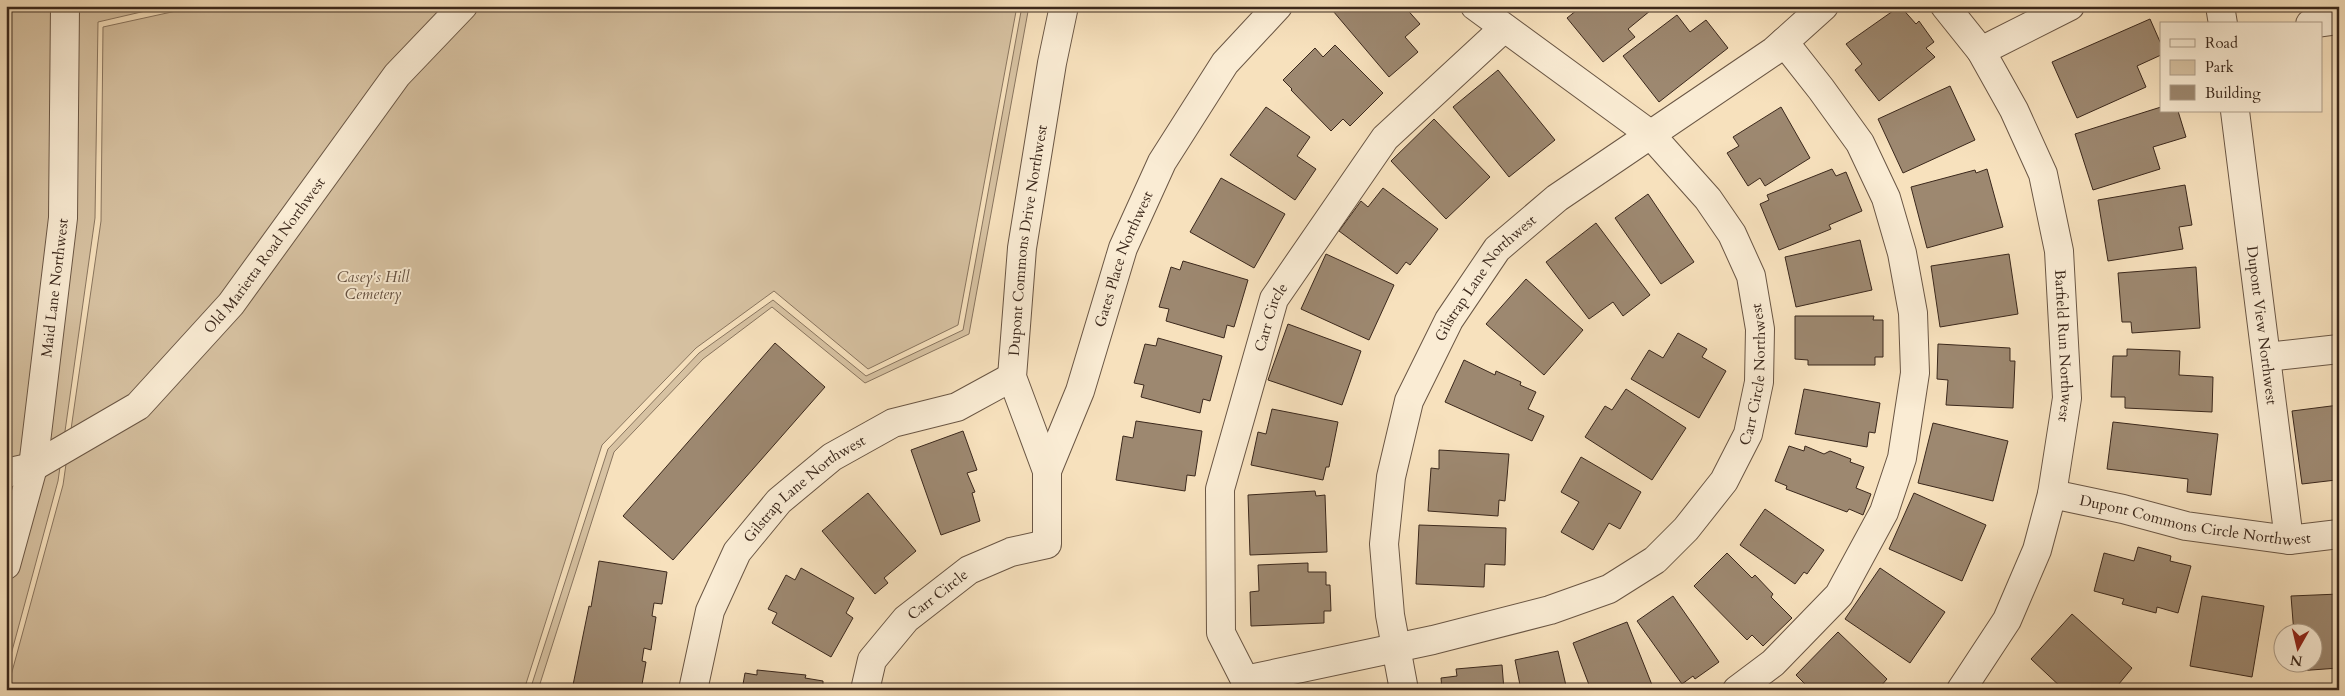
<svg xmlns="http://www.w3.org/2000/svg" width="2345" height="696" font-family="Cardo,serif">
<rect width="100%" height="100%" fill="#f7e1bd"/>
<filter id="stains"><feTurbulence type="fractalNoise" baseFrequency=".004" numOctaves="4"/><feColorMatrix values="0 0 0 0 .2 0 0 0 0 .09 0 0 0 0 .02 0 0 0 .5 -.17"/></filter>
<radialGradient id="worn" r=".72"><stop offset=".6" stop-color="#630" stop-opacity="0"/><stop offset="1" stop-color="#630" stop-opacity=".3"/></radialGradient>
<g fill="#d7c2a2" stroke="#89755f">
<path d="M6 6H167L98 22 95 218 58 481 6 673Z"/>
<path d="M199 6H1017L958 325 868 369 774 291 696 348 602 445 524 690H7L63 485 101 221 103 27Z"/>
<path d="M1022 6H1029L969 334 865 383 772 307 703 359 614 452 538 690H530L608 449 699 353 773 300 866 376 963 330Z"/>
</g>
<g fill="#9d8870" stroke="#3b281c">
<path d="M1339 6H1404L1420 24 1405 37 1418 52 1389 77 1333 11Z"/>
<path d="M1582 6H1656L1628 29 1635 37 1603 62 1567 18Z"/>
<path d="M1900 6 1916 24 1919 21 1934 42 1926 48 1935 57 1879 101 1855 70 1862 64 1846 44Z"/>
<path d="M1677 15 1690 32 1706 20 1728 48 1659 102 1623 56Z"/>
<path d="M2150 19 2161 44V55L2137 66 2146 87 2077 118 2052 62Z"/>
<path d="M1335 45 1383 93 1350 126 1343 119 1331 131 1291 90 1292 89 1283 80 1315 48 1323 57Z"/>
<path d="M1498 70 1555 140 1509 177 1453 107Z"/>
<path d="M1950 86 1975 140 1903 173 1878 119Z"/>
<path d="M1266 107 1310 137 1297 156 1316 169 1295 200 1230 155Z"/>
<path d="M1781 107 1810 158 1765 186 1760 178 1748 186 1727 153 1739 146 1733 137Z"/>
<path d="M2161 107V111H2178L2186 137 2153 147 2160 169 2093 190 2075 134Z"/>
<path d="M1434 119 1490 177 1446 219 1391 161Z"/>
<path d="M1832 169 1836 176 1846 172 1862 211 1829 225 1831 229 1779 250 1760 204 1769 200 1767 195Z"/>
<path d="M1987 169 2003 227 1927 248 1911 187 1975 170 1976 173Z"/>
<path d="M1221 178 1285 214 1254 268 1190 232Z"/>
<path d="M2185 185 2192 225 2179 227 2183 249 2108 261 2098 200Z"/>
<path d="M1383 188 1438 229 1410 265 1406 262 1397 274 1339 231 1361 201 1368 207Z"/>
<path d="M1648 194 1694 262 1661 284 1615 218Z"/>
<path d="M1596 223 1650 295 1623 316 1613 302 1589 319 1546 262Z"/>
<path d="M1860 240 1872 290 1796 307 1785 257Z"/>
<path d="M1326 254 1394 285 1369 340 1301 309Z"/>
<path d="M2009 254 2018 314 1940 327 1931 266Z"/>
<path d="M1183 261 1248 280 1234 327 1227 325 1224 338 1166 321 1169 309 1159 307 1171 267 1180 270Z"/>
<path d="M2196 267 2200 328 2132 333 2131 322H2122L2118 273Z"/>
<path d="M1526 279 1583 330 1544 375 1486 324Z"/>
<path d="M1795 316H1874L1873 320H1883V357H1875V365H1808V360L1795 359Z"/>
<path d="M1288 324 1361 351 1342 405 1268 380Z"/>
<path d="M1678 333 1707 349 1702 357 1726 371 1699 418 1631 379 1649 350 1663 358Z"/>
<path d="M1158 338 1222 356 1210 401 1203 399 1200 413 1141 397 1144 385 1134 383 1145 344 1156 346Z"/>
<path d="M775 343 825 387 673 560 623 516Z"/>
<path d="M1938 344 2010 348V361H2015L2013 408 1946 405 1948 380 1937 379Z"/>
<path d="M2127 349 2180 351 2179 375 2213 377 2212 412 2125 408V397H2111L2113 356H2127Z"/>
<path d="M1464 360 1495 375 1496 371 1521 382 1520 385 1536 392 1528 409 1544 416 1532 441 1445 402Z"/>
<path d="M1626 389 1686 428 1652 480 1585 437 1605 406 1612 410Z"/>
<path d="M1804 389 1880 403 1875 433 1869 432 1867 447 1795 434Z"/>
<path d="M2339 405V475L2335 476 2336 480 2302 484 2292 411Z"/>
<path d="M1272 409 1338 422 1329 467H1326L1323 480 1251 465 1258 432 1266 434Z"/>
<path d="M1136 421 1202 431 1195 476 1187 475 1185 491 1116 480 1123 436 1133 438Z"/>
<path d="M2113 422 2218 434 2211 495 2187 492 2188 479 2107 469Z"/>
<path d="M1933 423 2008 441 1993 501 1918 483Z"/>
<path d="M963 431 977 470 967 473 975 492 972 493 980 521 941 535 911 450Z"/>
<path d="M1789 446 1804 451 1805 446 1824 454 1830 451 1851 459 1850 462 1864 467 1856 488 1871 494 1863 515 1849 509 1847 512 1786 489 1787 486 1775 481Z"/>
<path d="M1439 450 1509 454 1505 501 1499 500 1498 516 1428 511 1431 468 1439 469Z"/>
<path d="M1581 457 1641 492 1620 529 1609 523 1593 550 1561 532 1579 502 1561 492Z"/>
<path d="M1315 491 1316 496 1325 495 1327 552 1250 555 1248 495Z"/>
<path d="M868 493 916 551 884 578 888 583 875 594 822 531Z"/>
<path d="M1914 493 1986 525 1962 581 1889 549Z"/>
<path d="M1765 509 1824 550 1807 574 1804 572 1795 584 1740 545Z"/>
<path d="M1419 525 1506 528 1505 565 1485 564 1484 587 1416 584Z"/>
<path d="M2138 547 2171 556 2170 561 2191 566 2178 613 2157 607 2156 613 2122 604 2124 599 2094 591 2104 553 2134 561Z"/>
<path d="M1727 553 1752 578 1755 575 1773 594 1771 597 1792 618 1763 646 1752 635 1747 640 1694 586Z"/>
<path d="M599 561 667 572 662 604 654 603 652 616 656 617 651 650 644 648 642 661 646 662 641 690H572L589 606 591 607Z"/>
<path d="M1308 563V572H1326V585H1330L1331 611H1324V623L1251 626 1250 592 1259 591 1258 565Z"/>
<path d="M801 568 854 598 846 613 853 618 831 657 772 623 777 613 768 609 786 575 795 580Z"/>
<path d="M1880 568 1945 612 1910 663 1845 619Z"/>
<path d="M2339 594V668L2297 671 2296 664H2312V634H2294L2291 596Z"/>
<path d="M1673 596 1719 662 1695 679 1693 676 1682 684 1637 621Z"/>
<path d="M2202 596 2264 606 2252 677 2190 666Z"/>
<path d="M2072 614 2132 668 2114 690H2064L2031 659Z"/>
<path d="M1627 622 1654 690H1591L1573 643Z"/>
<path d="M1838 632 1887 679 1880 687 1883 690H1811L1796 675Z"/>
<path d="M1558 651 1567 690H1521L1515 660Z"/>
<path d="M1502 665 1504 690H1442L1441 678 1457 676 1456 669Z"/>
<path d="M757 670 806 675 805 678 823 681V685L835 687V690H742L745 673 757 675Z"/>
</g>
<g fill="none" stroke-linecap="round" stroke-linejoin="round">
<defs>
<g id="minor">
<path id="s1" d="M1945 6 1981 51 2014 110 2043 174 2059 251 2067 398 2052 494 2037 550 2007 620 1961 690"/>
<path d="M2220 6 2223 24"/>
<path d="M2310 24 2339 20"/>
<path d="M1981 51 2070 6"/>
<path id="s2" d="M2235 111 2289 540"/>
<path d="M2267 357 2339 349"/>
<path id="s3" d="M1047 471 1012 377 1022 248 1052 63 1064 6"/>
<path id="s4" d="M6 473 33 467 138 406 231 304 397 75 463 6"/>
<path id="s5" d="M2052 494 2123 509 2186 526 2289 540 2339 534"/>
<path id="s6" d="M6 565 33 467 63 218 65 6"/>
<path id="s7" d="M1245 680 1433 640 1550 610 1609 589 1655 560 1686 529 1724 481 1748 434 1759 382 1760 329 1751 276 1732 234 1708 199 1650 134 1475 6"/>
<path id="s8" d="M693 690 710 611 737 552 779 501 832 457 893 423 957 407 1012 377"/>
<path id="s9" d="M865 690 872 660 906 619 969 570 1011 552 1047 544V471L1080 391 1123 248 1162 162 1225 63 1278 6"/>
<path id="s10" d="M1246 690 1245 680 1221 633 1220 489 1274 299 1385 138 1504 28"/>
<path id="s11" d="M1404 690 1390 615 1384 544 1391 477 1409 401 1449 320 1497 249 1557 198 1774 51 1824 6"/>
<path d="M1737 690 1773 663 1839 595 1884 512 1902 458 1915 373 1913 313 1902 253 1886 198 1860 143 1821 89 1784 42"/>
</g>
</defs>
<use href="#minor" stroke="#6a5644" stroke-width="30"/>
<use href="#minor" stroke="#faecd4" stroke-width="28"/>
</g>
<g text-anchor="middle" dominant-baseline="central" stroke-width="4" stroke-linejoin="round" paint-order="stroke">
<g font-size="15" fill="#3b281c" stroke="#faecd4">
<text stroke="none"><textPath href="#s3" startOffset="238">Dupont Commons Drive Northwest</textPath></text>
<text stroke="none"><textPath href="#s4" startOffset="346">Old Marietta Road Northwest</textPath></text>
<text stroke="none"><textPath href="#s9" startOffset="545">Gates Place Northwest</textPath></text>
<text stroke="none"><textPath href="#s11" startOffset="439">Gilstrap Lane Northwest</textPath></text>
<text stroke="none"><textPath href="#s6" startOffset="282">Maid Lane Northwest</textPath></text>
<text stroke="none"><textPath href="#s10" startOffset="386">Carr Circle</textPath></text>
<text stroke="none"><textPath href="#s2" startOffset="216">Dupont View Northwest</textPath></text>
<text stroke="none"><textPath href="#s1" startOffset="369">Barfield Run Northwest</textPath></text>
<text stroke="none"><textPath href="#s7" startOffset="648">Carr Circle Northwest</textPath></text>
<text stroke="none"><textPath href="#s8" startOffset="239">Gilstrap Lane Northwest</textPath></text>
<text stroke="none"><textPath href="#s5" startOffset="146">Dupont Commons Circle Northwest</textPath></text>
<text stroke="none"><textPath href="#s9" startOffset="124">Carr Circle</textPath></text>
</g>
<g font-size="15" font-style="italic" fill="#624e3e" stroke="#faecd4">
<text x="373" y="277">Casey's Hill<tspan x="373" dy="17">Cemetery</tspan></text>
</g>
</g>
<rect width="2345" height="696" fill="none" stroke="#f7e1bd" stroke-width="25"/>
<rect x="8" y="8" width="2330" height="681" fill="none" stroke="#3b281c" stroke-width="2.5"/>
<rect x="12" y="12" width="2320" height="671" fill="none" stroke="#3b281c"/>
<rect x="2160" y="22" width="162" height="90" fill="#faecd4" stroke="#ae9e8a"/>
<rect x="2170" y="39" width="25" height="8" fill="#faecd4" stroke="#ae9e8a"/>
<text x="2205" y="48" font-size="15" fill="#3b281c">Road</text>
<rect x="2170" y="60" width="25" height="15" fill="#d7c2a2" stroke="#ae9e8a"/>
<text x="2205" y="72" font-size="15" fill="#3b281c">Park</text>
<rect x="2170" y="85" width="25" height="15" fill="#9d8870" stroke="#ae9e8a"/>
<text x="2205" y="98" font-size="15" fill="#3b281c">Building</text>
<g transform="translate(2298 648) rotate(188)"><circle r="24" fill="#faecd4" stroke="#ae9e8a"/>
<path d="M0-4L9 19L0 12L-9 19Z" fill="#8f2418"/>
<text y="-8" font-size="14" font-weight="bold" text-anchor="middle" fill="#3b281c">N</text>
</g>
<rect width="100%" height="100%" filter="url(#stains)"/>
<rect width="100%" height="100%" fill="url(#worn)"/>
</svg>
